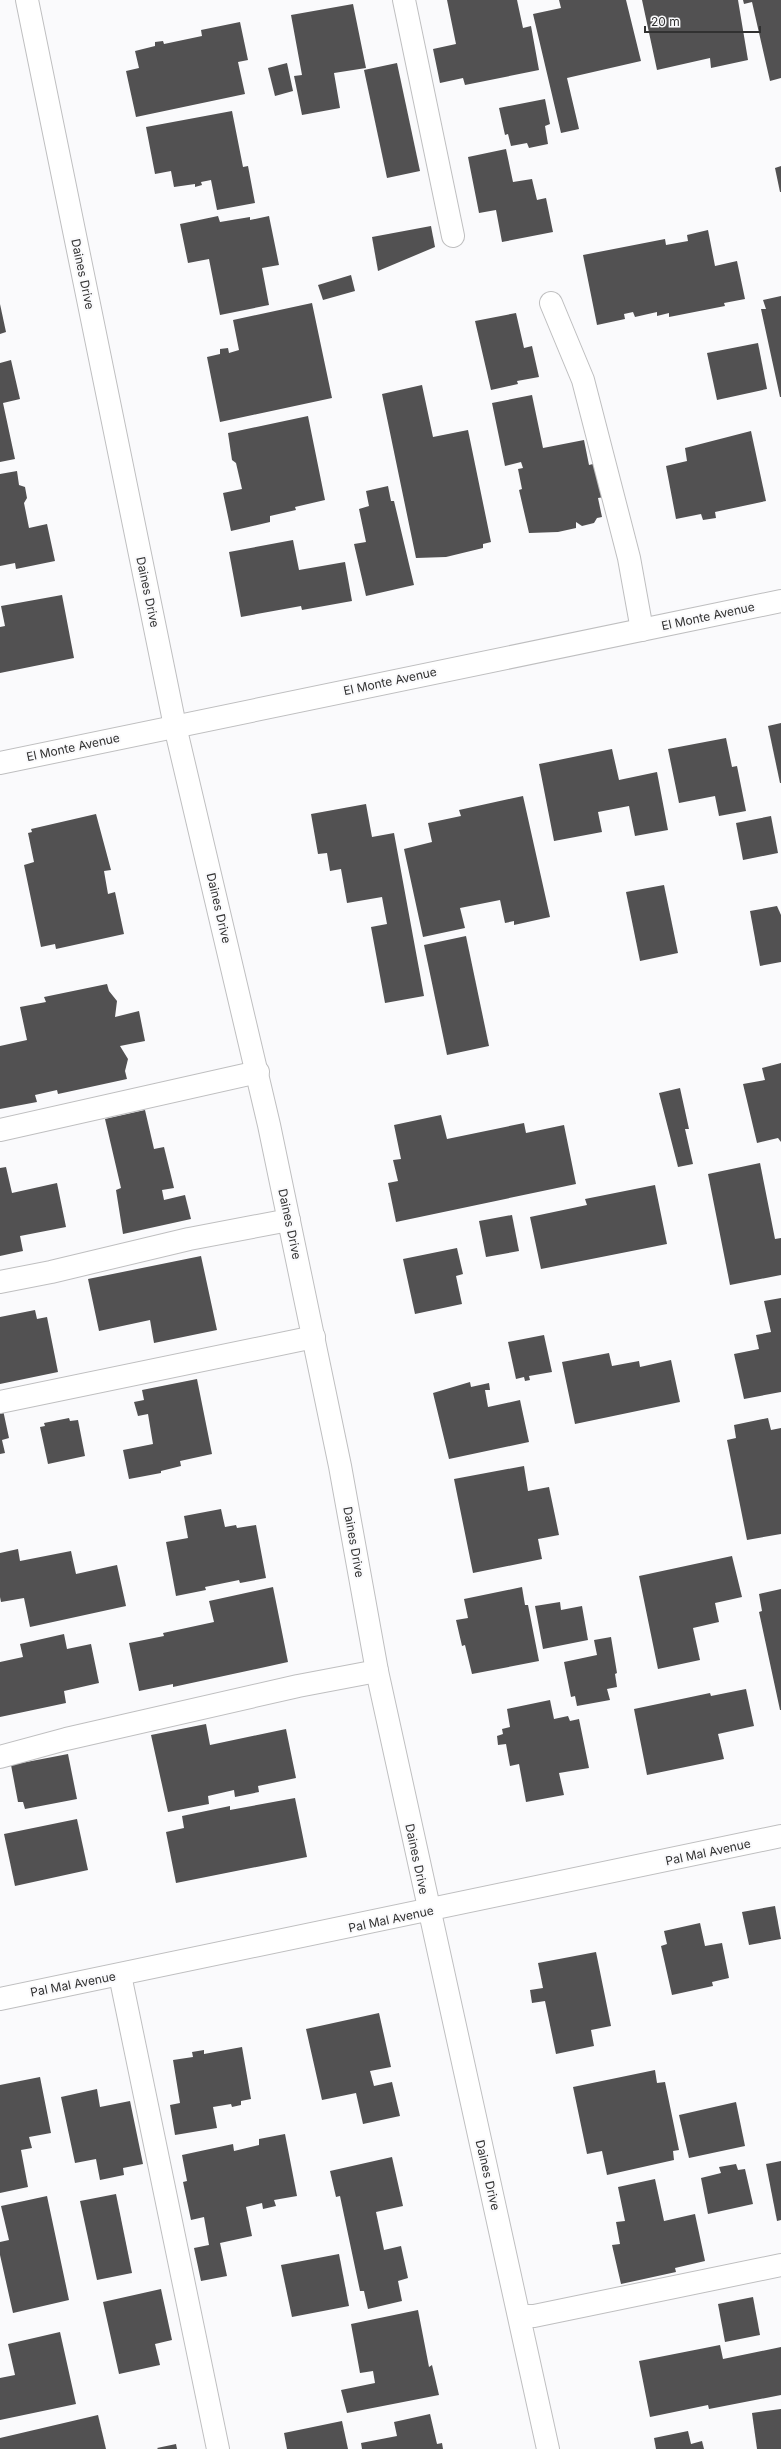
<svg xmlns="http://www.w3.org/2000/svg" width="781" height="2449" font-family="Inter,sans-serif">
<rect width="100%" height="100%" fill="#fafafc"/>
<g fill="#525152">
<path d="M447 0H517L523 28 531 26 539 70 465 85 463 78 440 83 433 49 456 44Z"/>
<path d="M559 0H626L641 61 567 78 579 129 561 133 533 14 561 8Z"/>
<path d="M642 0H738L748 60 711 68 710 58 657 70Z"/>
<path d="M743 0H781V78L770 81 752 2 744 4Z"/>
<path d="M353 4 366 68 334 73 340 108 302 115 294 76 302 75 291 15Z"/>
<path d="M240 22 248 60 238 62 245 94 136 117 126 71 139 68 135 51 155 46V42L163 41 164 44 202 36 201 30Z"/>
<path d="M287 63 293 91 275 96 268 68Z"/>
<path d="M397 63 420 171 387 178 364 70Z"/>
<path d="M545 99 550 124 545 126 548 144 529 148 527 143 511 146 508 134 505 135 499 108Z"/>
<path d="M232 111 243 167 248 166 255 203 217 210 211 180 201 182 202 185 195 187V184L174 187 171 171 155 174 146 127Z"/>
<path d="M506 149 513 182 532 179 537 200 546 198 553 232 502 242 496 210 479 213 468 157Z"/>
<path d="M781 166V192H780L775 168Z"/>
<path d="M218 216 220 222 250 217V220L269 216 279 265 262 268 269 305 220 315 209 259 188 263 180 224Z"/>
<path d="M431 226 435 247 378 271 372 237Z"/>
<path d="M708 230 715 266 737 261 745 299 724 303 725 306 669 317V313L657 316V312L635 317 633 312 624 314 625 319 597 325 583 255 665 239 666 245 688 241 687 235Z"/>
<path d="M351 275 355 291 323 300 318 285Z"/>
<path d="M781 296V397H780L761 309H766L763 300Z"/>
<path d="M312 303 332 398 220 422 207 357 220 354V349L228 348 229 353 239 350 233 320Z"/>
<path d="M0 304 6 332 0 334Z"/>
<path d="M516 313 524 348 532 346 539 377 517 381 518 384 491 390 475 321Z"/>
<path d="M758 343 767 389 717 400 707 353Z"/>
<path d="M11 360 20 399 3 403 15 459 0 462V363Z"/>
<path d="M422 385 433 437 468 430 491 542 483 544V548L446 557 416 558 382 394Z"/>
<path d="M532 395 543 448 584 440 589 465 597 463 604 497 598 498 602 517 597 518 594 523 582 526 576 522V528L558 532 529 533 519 490 522 489 518 469 523 468 521 462 505 466 492 403Z"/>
<path d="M308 416 325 500 295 507 296 510 270 516V522L231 531 223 493 242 489 236 463 232 460 228 433Z"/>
<path d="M751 431 766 501 715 512 716 518 703 520 701 514 676 519 666 466 687 461 685 448Z"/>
<path d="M17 471 19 485 25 487 27 498 24 503 29 528 47 524 55 561 16 569 15 563 0 566V474Z"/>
<path d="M388 486 391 501H394L414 585 366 596 354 544 366 542 359 509 369 506 366 491Z"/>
<path d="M293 540 299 570 345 562 352 601 302 610 301 606 241 617 229 552Z"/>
<path d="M62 595 74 658 0 673V627L5 626 1 606Z"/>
<path d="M781 723V783H780L768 726Z"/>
<path d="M726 738 732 767 737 766 746 811 719 816 715 796 679 803 668 749Z"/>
<path d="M612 749 619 780 657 772 668 830 635 836 629 806 598 812 602 832 554 841 539 764Z"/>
<path d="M523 796 550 917 514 925V921L505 923 500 900 460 908 465 928 423 937 404 849 432 842 428 823 461 816 459 810Z"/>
<path d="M366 804 372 837 394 833 424 996 385 1003 371 927 387 924 382 897 347 903 341 869 330 871 327 853 318 854 311 814Z"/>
<path d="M96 814 111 870 104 871 108 894 115 892 124 934 56 949 55 944 41 947 24 865 34 862 28 833 32 832 31 829Z"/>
<path d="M771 816 778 853 743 860 736 823Z"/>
<path d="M664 885 678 953 640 961 626 892Z"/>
<path d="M777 906 781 915V962L760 966 750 911Z"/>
<path d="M466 936 489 1046 447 1055 424 945Z"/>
<path d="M107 984 109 991 117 1001 115 1017 139 1011 145 1041 120 1046 128 1059 125 1071 127 1079 58 1094 57 1090 35 1095 37 1102 0 1109V1046L27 1040 20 1007 46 1002 44 997Z"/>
<path d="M781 1063V1142L778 1138 757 1143 743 1084 765 1080 762 1068Z"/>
<path d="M680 1088 689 1129H685L693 1164 678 1167 659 1093Z"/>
<path d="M145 1110 154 1149 164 1147 174 1188 162 1190 164 1200 185 1195 191 1219 123 1234 116 1190 121 1188 105 1119Z"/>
<path d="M441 1115 447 1139 524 1123 526 1133 564 1125 576 1184 396 1222 388 1183 398 1181 393 1160 401 1159 394 1125Z"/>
<path d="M760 1163 775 1239 781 1238V1275L730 1285 708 1174Z"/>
<path d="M6 1167 12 1193 57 1183 66 1227 20 1236 23 1251 0 1256V1168Z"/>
<path d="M655 1185 667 1244 541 1269 530 1217 587 1205 585 1199Z"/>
<path d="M512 1215 519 1251 486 1257 479 1221Z"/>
<path d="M457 1248 463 1274 456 1276 462 1304 415 1314 403 1259Z"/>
<path d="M201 1256 217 1330 154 1343 150 1320 99 1331 88 1279Z"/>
<path d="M781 1298V1392L744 1399 734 1354 759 1349 756 1335 771 1332 764 1301Z"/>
<path d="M35 1310 37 1319 47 1317 58 1372 0 1384V1317Z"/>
<path d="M544 1335 552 1372 529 1376 530 1380 525 1381 524 1377 516 1379 508 1342Z"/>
<path d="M609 1353 612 1366 639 1361 640 1367 671 1360 680 1402 575 1424 562 1362Z"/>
<path d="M197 1379 212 1454 180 1461 181 1466 161 1471V1473L129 1479 123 1450 153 1444 148 1414 138 1416 134 1402 144 1400 142 1390Z"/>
<path d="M470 1382 471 1387 489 1383 490 1390H485L488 1407 520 1400 529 1442 449 1459 433 1393Z"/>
<path d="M0 1410H3L9 1438 2 1440 5 1453 0 1454Z"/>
<path d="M69 1418 70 1421 78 1420 85 1456 48 1464 40 1427 45 1426 44 1423Z"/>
<path d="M768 1418 771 1430 781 1428V1534L747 1540 727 1440 736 1438 734 1425Z"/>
<path d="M524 1466 528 1491 549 1487 559 1535 538 1539 542 1559 473 1573 454 1479Z"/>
<path d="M221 1509 225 1527 236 1525 237 1528 256 1525 266 1578 240 1583 239 1580 205 1587 206 1590 176 1596 166 1542 188 1538 184 1516Z"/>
<path d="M18 1549 20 1561 71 1551 76 1574 117 1565 126 1606 30 1627 24 1598 1 1602 0 1597V1553Z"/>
<path d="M732 1556 742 1597 715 1603 719 1622 693 1628 700 1660 658 1669 639 1576Z"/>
<path d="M273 1587 288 1662 173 1687V1684L139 1691 129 1643 164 1636 163 1633 214 1622 209 1601Z"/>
<path d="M522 1587 525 1605H528L539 1661 472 1674 465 1645 462 1646 456 1620 468 1618 464 1599Z"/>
<path d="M781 1589V1710H780L759 1612 762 1611 759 1594Z"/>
<path d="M560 1602 561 1610 582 1606 588 1640 543 1649 535 1606Z"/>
<path d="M64 1634 67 1649 91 1644 99 1683 64 1691 66 1703 0 1717V1662L23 1657 20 1644Z"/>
<path d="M611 1637 617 1673 615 1674 617 1687 607 1689 610 1700 577 1706 575 1696 571 1697 564 1662 597 1655 594 1640Z"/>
<path d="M746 1689 754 1726 718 1734 724 1759 647 1775 634 1709 710 1693 711 1696Z"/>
<path d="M550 1700 554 1719 568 1716 570 1721 579 1719 589 1768 559 1773 564 1795 526 1802 519 1764 510 1766 506 1744 498 1745 497 1736 503 1734 502 1729 510 1727 507 1709Z"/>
<path d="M206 1724 210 1745 286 1729 296 1778 258 1786 259 1792 235 1797 234 1790 208 1796 209 1804 168 1812 151 1735Z"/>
<path d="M68 1754 77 1799 25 1809 23 1802H18L11 1765Z"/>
<path d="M295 1798 307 1857 176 1883 166 1832 184 1828 182 1816 230 1806V1810Z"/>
<path d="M77 1819 88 1870 15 1886 4 1834Z"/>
<path d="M775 1906 781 1939 749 1945 742 1912Z"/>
<path d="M700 1923 705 1946 722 1943 729 1978 712 1982 713 1986 672 1995 661 1946 667 1944 664 1931Z"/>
<path d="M596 1952 611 2026 591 2030 594 2046 556 2054 545 2001 532 2003 530 1990 543 1988 538 1963Z"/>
<path d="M379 2013 391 2067 370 2071 374 2086 392 2082 400 2116 363 2124 356 2093 322 2100 306 2029Z"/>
<path d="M242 2047 251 2099 241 2101V2105L232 2107 231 2104 213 2107 217 2128 175 2135 170 2105 180 2103 173 2060 193 2057 192 2052 204 2050V2054Z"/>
<path d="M655 2070 657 2083 665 2082 679 2150 673 2151 674 2160 607 2175 602 2151 587 2154 573 2087Z"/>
<path d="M40 2077 51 2133 29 2137 32 2148 21 2150 28 2187 0 2193V2085Z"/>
<path d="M97 2089 100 2107 130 2101 143 2164 123 2168 124 2175 100 2180 96 2159 75 2163 61 2097Z"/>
<path d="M736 2102 745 2146 689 2158 679 2115Z"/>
<path d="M285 2134 297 2196 274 2200 276 2206 263 2209 262 2203 246 2207 252 2236 220 2243 227 2276 201 2281 194 2248 209 2245 204 2217 191 2220 183 2182 187 2181 182 2155 233 2144 234 2151 259 2145V2139Z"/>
<path d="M392 2157 403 2206 376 2212 384 2250 401 2246 408 2278 398 2281 402 2301 368 2309 364 2291H360L340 2196 336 2197 330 2171Z"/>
<path d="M781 2161V2220L777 2221 766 2164Z"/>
<path d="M736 2164 738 2170 745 2169 753 2204 708 2214 701 2178 721 2173 719 2167Z"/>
<path d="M655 2179 664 2221 695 2214 705 2261 675 2268 676 2272 621 2284 612 2245 620 2244 616 2222 625 2221 618 2187Z"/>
<path d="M116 2194 132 2273 97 2280 80 2201Z"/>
<path d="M47 2196 69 2300 13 2313 0 2255V2242L9 2240 1 2206Z"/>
<path d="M339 2254 349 2306 292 2317 281 2265Z"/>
<path d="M161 2289 172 2340 155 2344 160 2365 119 2374 103 2302Z"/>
<path d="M753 2297 760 2335 725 2342 718 2304Z"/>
<path d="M418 2310 429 2367 432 2365 439 2395 347 2413 341 2390 375 2383 373 2371 360 2373 351 2324Z"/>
<path d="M60 2332 76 2404 0 2420V2378L15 2375 8 2344Z"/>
<path d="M720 2345 723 2359 781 2347V2395L709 2409 708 2405 650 2417 639 2361Z"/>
<path d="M781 2409V2449H757L752 2413Z"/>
<path d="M430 2414 437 2444 442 2443 443 2449H362L361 2443 397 2436 394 2422Z"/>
<path d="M98 2415 106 2449H0V2438Z"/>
<path d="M342 2421 348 2449H287L284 2433Z"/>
<path d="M688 2431 691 2444 702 2441 704 2449H656L654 2438Z"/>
<path d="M176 2444 177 2449H158L157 2448Z"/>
</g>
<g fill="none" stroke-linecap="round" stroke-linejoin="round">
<defs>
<g id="minor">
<path d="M27 0 175 726 269 1125 340 1466 377 1671 548 2449"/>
<path d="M404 0 453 236"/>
<path d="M551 303 583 380 629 558 642 630"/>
<path d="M0 763 781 601"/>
<path d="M0 1130 258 1072"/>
<path d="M0 1282 51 1272 189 1239 289 1220"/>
<path d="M0 1402 314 1337"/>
<path d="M0 1757 66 1739 298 1686 377 1671"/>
<path d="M120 1975 218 2449"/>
<path d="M0 1999 781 1836"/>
<path d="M520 2316H534L781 2265"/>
</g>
</defs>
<use href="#minor" stroke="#bfbfc0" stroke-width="24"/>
<use href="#minor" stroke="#fff" stroke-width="22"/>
</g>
<g text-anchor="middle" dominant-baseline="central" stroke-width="4" stroke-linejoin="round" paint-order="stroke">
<g font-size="12" fill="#313131" stroke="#fafafc">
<text transform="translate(83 274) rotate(78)">Daines Drive</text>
<text transform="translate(148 592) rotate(78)">Daines Drive</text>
<text transform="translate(708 616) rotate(-12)">El Monte Avenue</text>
<text transform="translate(390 681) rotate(-12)">El Monte Avenue</text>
<text transform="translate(73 747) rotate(-12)">El Monte Avenue</text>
<text transform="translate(219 908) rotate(77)">Daines Drive</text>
<text transform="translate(290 1224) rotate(78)">Daines Drive</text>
<text transform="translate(354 1542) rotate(80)">Daines Drive</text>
<text transform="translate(708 1852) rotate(-12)">Pal Mal Avenue</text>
<text transform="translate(417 1859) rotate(78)">Daines Drive</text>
<text transform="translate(391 1919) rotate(-12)">Pal Mal Avenue</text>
<text transform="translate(73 1984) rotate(-11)">Pal Mal Avenue</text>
<text transform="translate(488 2175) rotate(77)">Daines Drive</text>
</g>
</g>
<path d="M645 26v6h115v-6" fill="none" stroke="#313131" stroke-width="2"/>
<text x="651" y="26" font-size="12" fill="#313131" stroke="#fafafc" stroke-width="3" paint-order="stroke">20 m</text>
</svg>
